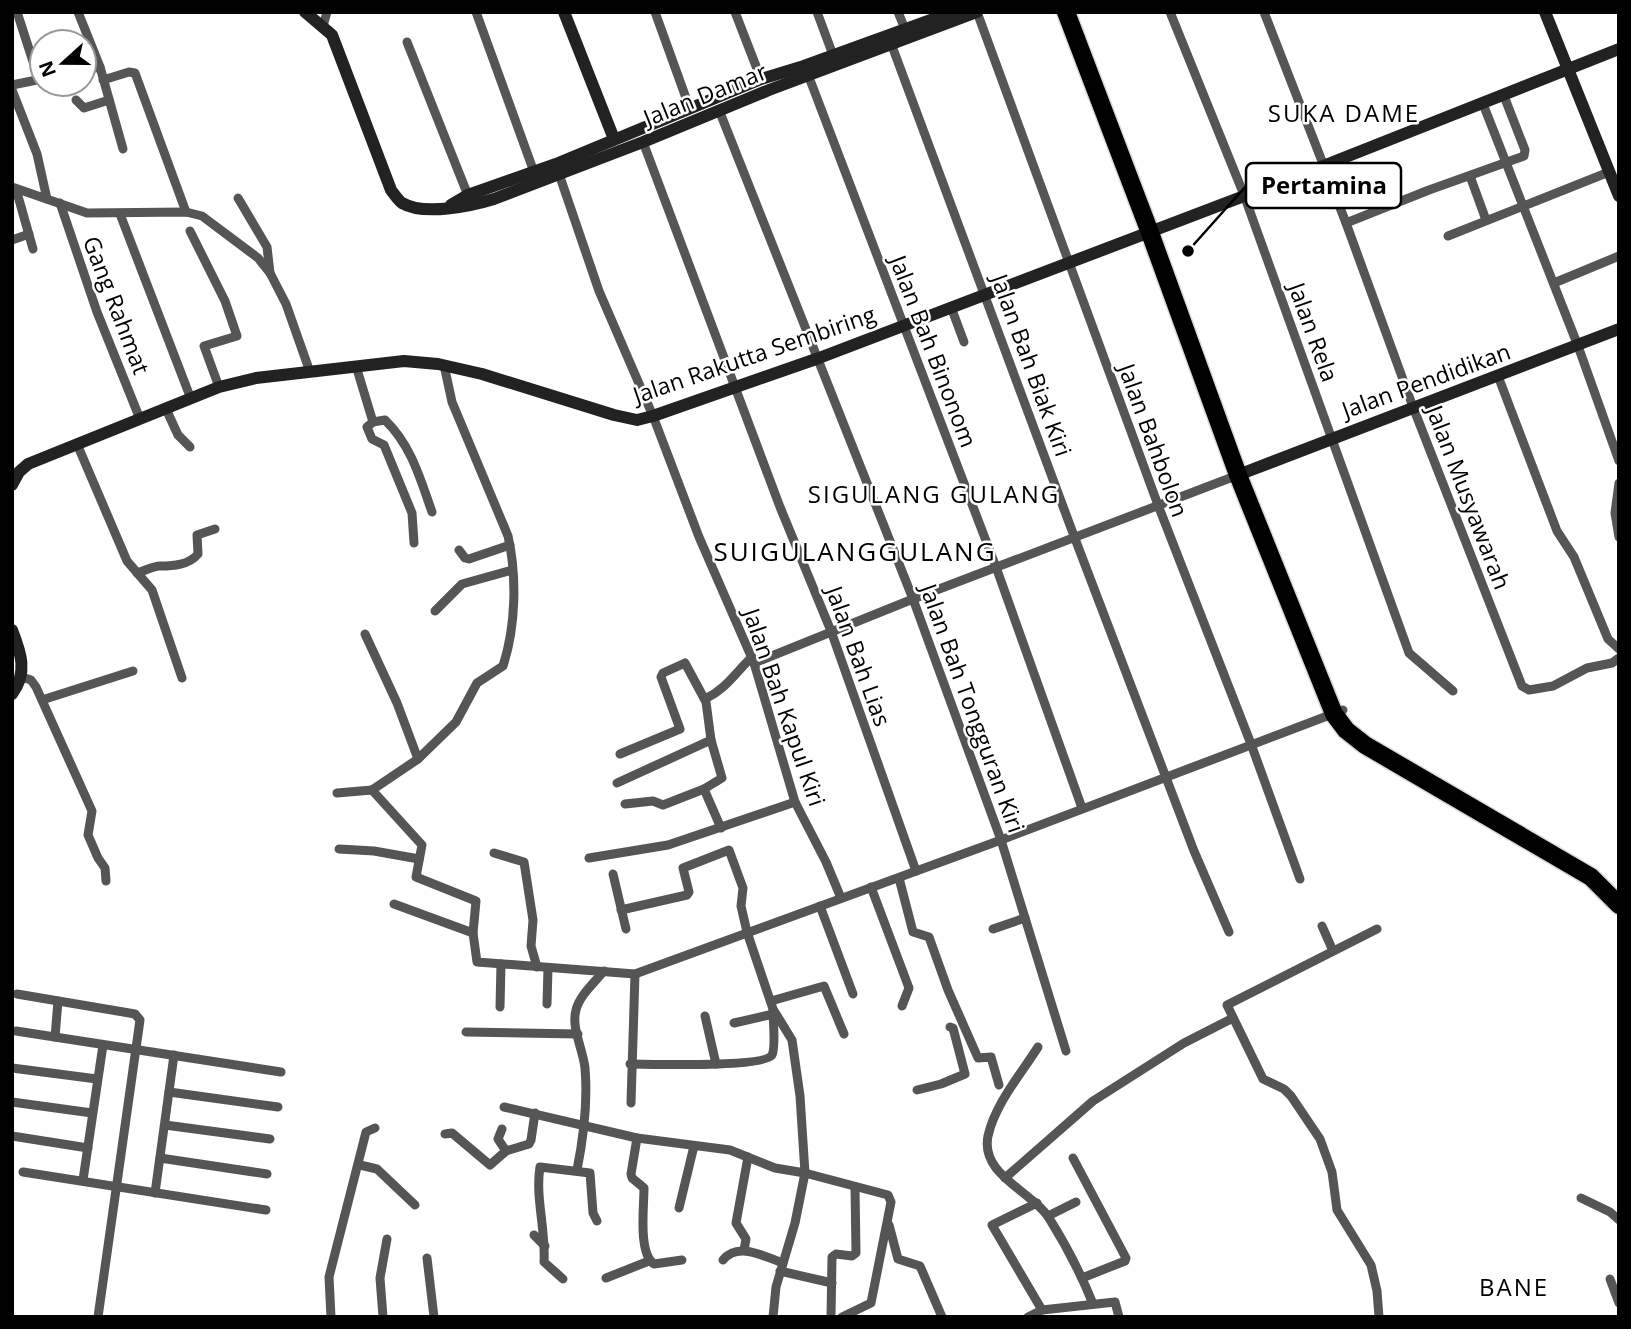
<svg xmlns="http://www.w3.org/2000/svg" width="1631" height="1329" font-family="'Open Sans',sans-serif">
<rect width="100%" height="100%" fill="#fff"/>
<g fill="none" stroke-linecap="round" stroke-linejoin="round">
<defs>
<path id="highway" d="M1066 12 1149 230 1238 475 1334 714 1346 730 1365 745 1591 877 1619 905"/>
</defs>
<use href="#highway" stroke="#dbdbdb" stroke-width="21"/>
<g stroke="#555" stroke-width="9">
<path d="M17 12 39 80"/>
<path d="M78 12 100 67 123 149"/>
<path d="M476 12 534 172"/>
<path d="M655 12 690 109"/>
<path d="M735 12 761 79"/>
<path d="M817 12 833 55"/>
<path d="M898 12 905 29"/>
<path d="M977 12 1158 505 1251 744 1300 879"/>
<path d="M1170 12 1244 195 1409 653 1453 691"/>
<path d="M1264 12 1346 223 1413 407 1522 686 1529 690 1553 686 1587 668 1612 663 1619 658"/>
<path d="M323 26 327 12"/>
<path d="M407 42 469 198"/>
<path d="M892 46 1074 536 1194 851 1229 932"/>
<path d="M84 70 100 67"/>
<path d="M807 72 996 567 1082 808"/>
<path d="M103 80 129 72 135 73 186 212"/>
<path d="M12 85 42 79"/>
<path d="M12 90 37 154 47 199"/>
<path d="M76 100 84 108 109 100"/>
<path d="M1483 104 1578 346 1619 461"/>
<path d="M719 110 913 599 1001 840 1066 1051"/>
<path d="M643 142 780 507 831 631 916 871"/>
<path d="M559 174 599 291 653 416 699 537 754 663 795 802 826 862 841 898"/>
<path d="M1470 176 1486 220"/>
<path d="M12 187 87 213 186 212 202 216 258 258 270 273 286 304 310 372"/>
<path d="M16 189 33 249"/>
<path d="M238 198 267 247 270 273"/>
<path d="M60 203 97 312 140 419"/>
<path d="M120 214 191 399"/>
<path d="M1346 223 1429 190 1524 156 1525 150 1504 96"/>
<path d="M190 231 225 301 237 336 204 346 219 387"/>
<path d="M1448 236 1609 172"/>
<path d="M12 240 29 234"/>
<path d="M1554 283 1619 256"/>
<path d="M951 307 964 342"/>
<path d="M444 365 452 402 508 536C517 576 516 626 503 666L477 683 456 722 418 759 372 790 422 845 416 877 476 901 473 933 477 962 635 974 1001 840 1343 710"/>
<path d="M356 366 373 422 367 427 372 439 384 445 412 513 414 543"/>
<path d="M1498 376 1557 531 1574 557 1608 639 1619 649"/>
<path d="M166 409 178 435 190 447"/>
<path d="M373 422 385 420C411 445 420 478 432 512"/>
<path d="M77 444 127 561 152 590 182 678"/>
<path d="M1619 483 1615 513 1619 537"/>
<path d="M459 550 465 558 469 559 510 545"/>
<path d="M137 573C144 571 153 566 160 566 173 566 189 565 198 554L197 535 215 529"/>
<path d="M435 611 462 584 512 570"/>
<path d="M365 634 397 703 418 759"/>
<path d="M754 663 913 599 1238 475"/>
<path d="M22 677 31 680 36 687 92 811 88 835 98 858 105 868 106 881"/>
<path d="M705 699C726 689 735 673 752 657"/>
<path d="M42 700 133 671"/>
<path d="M620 754 680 729 661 677 663 673 685 663 706 702 711 740 722 778 704 789 721 828"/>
<path d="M617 783 711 740"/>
<path d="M337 793 372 790"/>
<path d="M625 804 653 801 663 805 704 789"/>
<path d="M339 849 374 851 419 859"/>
<path d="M494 853 524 862 533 920 531 946 537 967"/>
<path d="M589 858 668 845 795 802"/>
<path d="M613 874 626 929"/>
<path d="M899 878 913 932 929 937 948 990 978 1058 991 1057 999 1085"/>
<path d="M871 887 909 988 902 1006"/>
<path d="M394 904 473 933"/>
<path d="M820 906 853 994"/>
<path d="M621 910 687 895 689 892 683 868 729 850 743 888 741 906 747 932 773 1009 792 1040 800 1096 805 1173 795 1223 776 1287 773 1317"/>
<path d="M1322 926 1333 951"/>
<path d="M993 929 1025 918"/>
<path d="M1377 929 1227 1005 1263 1079 1284 1089 1291 1096 1320 1139 1332 1172 1337 1210 1371 1265 1377 1291 1379 1317"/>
<path d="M17 994 135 1014 140 1020 98 1317"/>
<path d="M771 1001 824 986 844 1034"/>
<path d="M547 1004 548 968"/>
<path d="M500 1007 501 964"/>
<path d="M705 1016 716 1064"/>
<path d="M734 1023 773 1014"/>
<path d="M16 1031 281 1072"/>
<path d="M466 1032 578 1034"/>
<path d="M55 1037 58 1001"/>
<path d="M1038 1047C1021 1074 995 1104 988 1136 980 1175 1032 1191 1049 1218 1066 1245 1081 1274 1093 1304"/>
<path d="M630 1064C650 1064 764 1068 772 1055 776 1048 773 1020 773 1011"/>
<path d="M12 1068 97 1079"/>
<path d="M917 1090 941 1084 965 1074 953 1028 950 1027"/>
<path d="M169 1092 278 1107"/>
<path d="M12 1102 92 1113"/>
<path d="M631 1103 635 974"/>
<path d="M504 1107 637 1138 730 1150 775 1168 805 1173 888 1195 891 1202 871 1303 842 1317"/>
<path d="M165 1125 270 1139"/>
<path d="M502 1129 498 1139 506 1151"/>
<path d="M445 1134 452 1133 490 1165 506 1151 529 1144 531 1140 535 1113"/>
<path d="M12 1136 88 1148"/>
<path d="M637 1138 631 1174 632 1178 644 1188C644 1207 638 1253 654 1264L682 1260"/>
<path d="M160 1158 267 1174"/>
<path d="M1073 1158 1126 1258 1125 1261 1082 1278"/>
<path d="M360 1165 377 1169 415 1205"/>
<path d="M577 1170C584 1135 588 1103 585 1068 583 1049 571 1028 576 1010 579 996 595 982 604 971"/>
<path d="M23 1172 266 1210"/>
<path d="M1005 1178 1093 1101 1184 1043 1233 1018"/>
<path d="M83 1180 103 1045"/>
<path d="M155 1193 174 1055"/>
<path d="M1581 1198 1610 1212 1619 1220"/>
<path d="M1037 1203 992 1225 1042 1310 1115 1302 1119 1317"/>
<path d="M679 1208 694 1146"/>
<path d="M1048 1216 1076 1202"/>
<path d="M889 1225 898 1259 920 1266 942 1317"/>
<path d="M534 1235 545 1246"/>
<path d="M744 1250 746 1239 736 1223 748 1157"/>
<path d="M427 1258 434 1317"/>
<path d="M723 1260C738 1241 765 1257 783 1263"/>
<path d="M780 1271 832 1283"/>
<path d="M606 1278 649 1261"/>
<path d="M563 1279 544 1262C546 1230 535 1197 540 1167L590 1173 593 1213 597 1221"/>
<path d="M1610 1279 1619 1303"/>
<path d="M331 1317 329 1277 366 1132 375 1128"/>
<path d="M383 1317 380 1278 387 1239"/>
<path d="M831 1317 832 1257 836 1254 852 1256 856 1253 855 1187"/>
<path d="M1028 1317 1042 1310"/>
</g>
<g stroke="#222" stroke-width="12">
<path d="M305 12 332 35 391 190C394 194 398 200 402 203 424 216 471 206 494 199L643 142 769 90 977 12"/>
<path d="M564 12 614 139"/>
<path d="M1545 12 1619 196"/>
<path d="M451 205 468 195 556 164 761 79 804 66 953 12"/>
<path d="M1238 475 1619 329"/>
<path d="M12 485 19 472 28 464 219 387 256 378 404 361 438 364 482 374 614 415 637 420 653 416 819 358 1323 166 1619 49"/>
<path d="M12 630C21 653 28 673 12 694"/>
</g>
<use href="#highway" stroke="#000" stroke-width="18"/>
</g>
<g text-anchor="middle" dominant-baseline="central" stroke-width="5" stroke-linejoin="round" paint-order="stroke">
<g font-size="23" fill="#000" stroke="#fff">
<text transform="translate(705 94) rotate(-22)">Jalan Damar</text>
<text transform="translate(117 305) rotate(69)">Gang Rahmat</text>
<text transform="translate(1314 332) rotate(70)">Jalan Rela</text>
<text transform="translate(934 351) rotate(69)">Jalan Bah Binonom</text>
<text transform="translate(754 354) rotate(-19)">Jalan Rakutta Sembiring</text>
<text transform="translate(1032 365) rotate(70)">Jalan Bah Biak Kiri</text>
<text transform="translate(1426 380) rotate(-20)">Jalan Pendidikan</text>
<text transform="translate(1154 440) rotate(70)">Jalan Bahbolon</text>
<text transform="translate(1469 497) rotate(69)">Jalan Musyawarah</text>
<text transform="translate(859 656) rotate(70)">Jalan Bah Lias</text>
<text transform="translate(785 707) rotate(71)">Jalan Bah Kapul Kiri</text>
<text transform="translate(973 708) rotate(70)">Jalan Bah Tongguran Kiri</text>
</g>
<g font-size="24" letter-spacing="2" fill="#000" stroke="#fff">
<text x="1344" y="112">SUKA DAME</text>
<text x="934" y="493">SIGULANG GULANG</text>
<text x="1514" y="1286">BANE</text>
</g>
<g font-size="26" letter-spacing="2" fill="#000" stroke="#fff">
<text x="855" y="551">SUIGULANGGULANG</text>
</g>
</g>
<path fill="none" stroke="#000" stroke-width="2.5" d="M1188 251L1246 186"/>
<circle fill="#000" stroke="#fff" stroke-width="2.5" cx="1188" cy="251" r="7"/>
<rect fill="#fff" stroke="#000" stroke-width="2.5" x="1246" y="163" width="155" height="45" rx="7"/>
<g font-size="24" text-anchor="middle" font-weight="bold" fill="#000">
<text x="1324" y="194">Pertamina</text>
</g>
<rect width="1631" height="1329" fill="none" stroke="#000000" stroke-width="28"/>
<g transform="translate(63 63) rotate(249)"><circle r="33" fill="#ffffff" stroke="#999999" stroke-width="2"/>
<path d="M0-5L12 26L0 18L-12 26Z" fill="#000000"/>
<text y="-10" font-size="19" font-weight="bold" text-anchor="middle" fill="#000000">N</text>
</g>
</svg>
